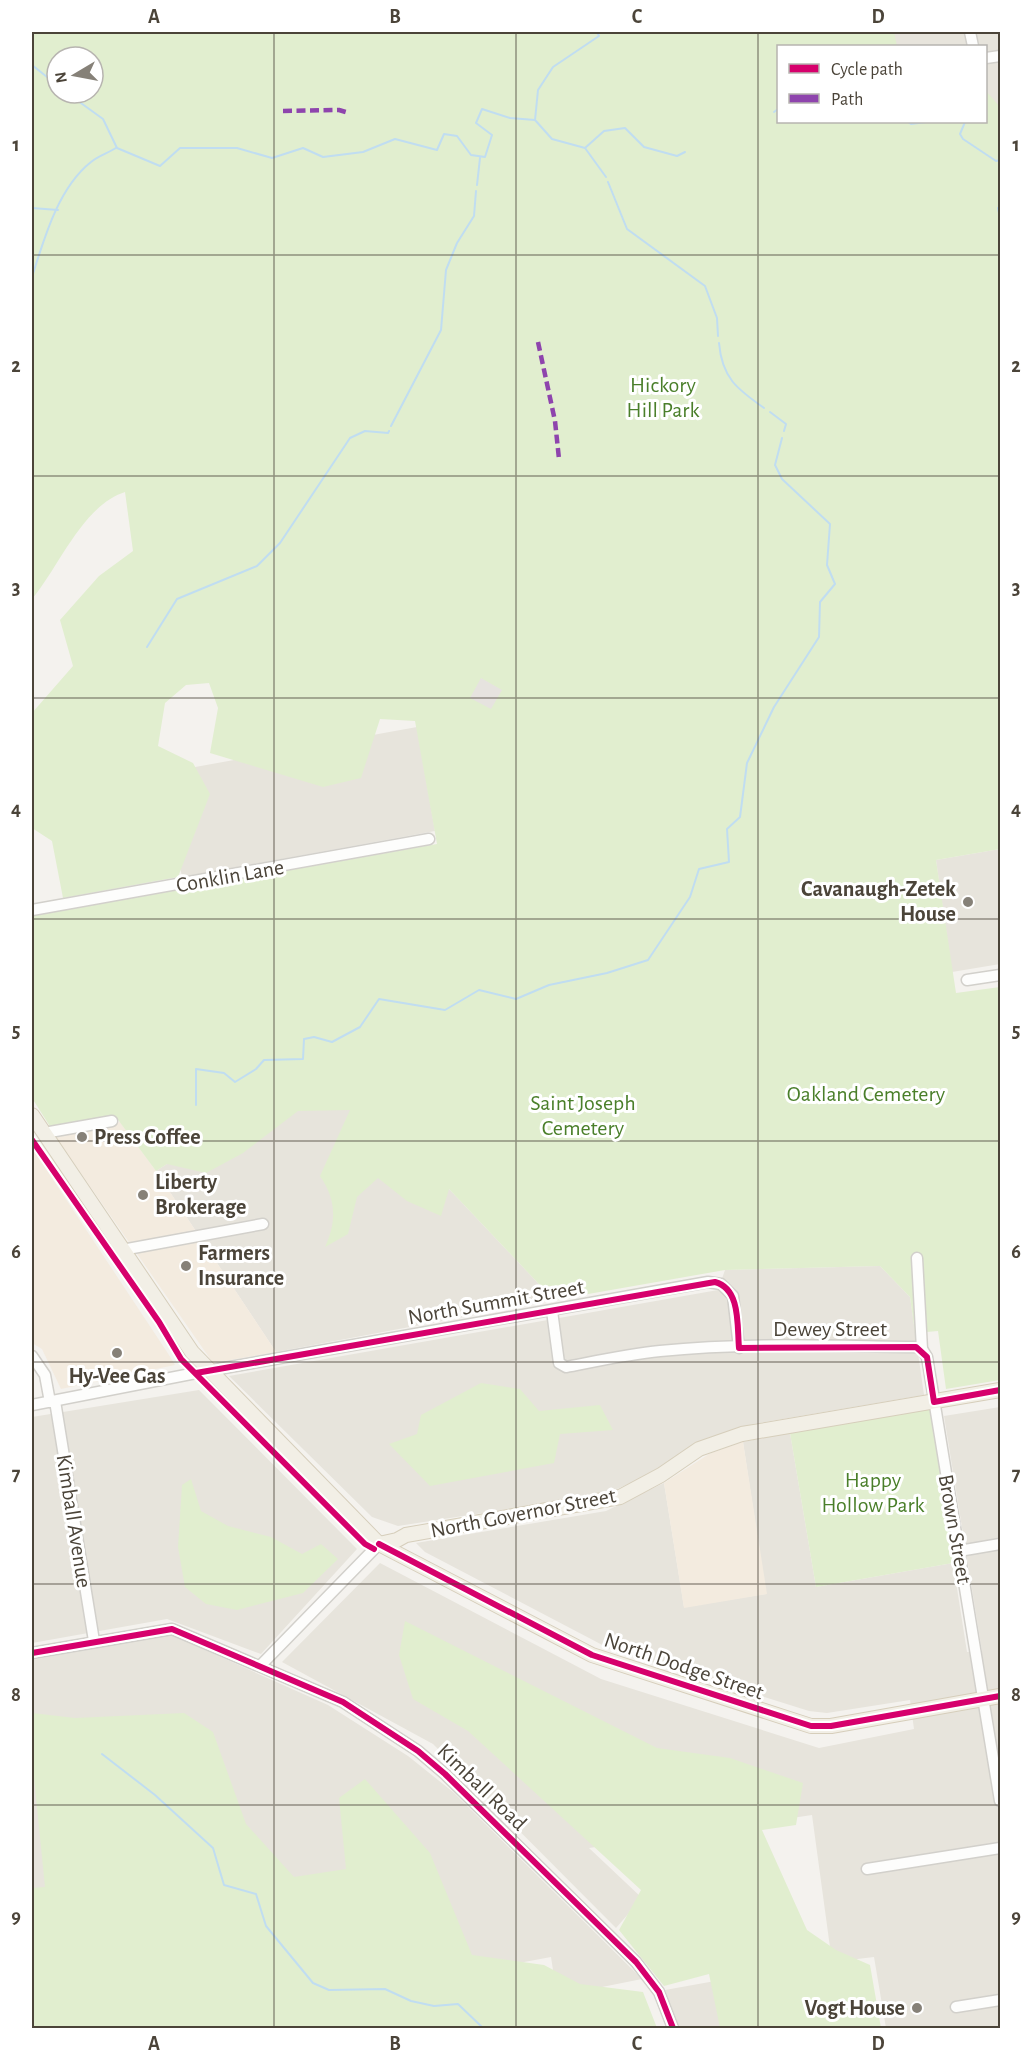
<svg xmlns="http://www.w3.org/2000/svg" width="1032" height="2060" font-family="'Alegreya Sans',sans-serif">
<rect width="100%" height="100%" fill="#f4f2ee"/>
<g fill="#e7e4dc">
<path d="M879 32H1000V129L986 117V46H897Z"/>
<path d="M417 727 435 831 182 877 162 773Z"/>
<path d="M1000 849V964L952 972 936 860Z"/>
<path d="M449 1053 415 1153 554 1300 276 1352 156 1171 279 1092Z"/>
<path d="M880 1266 910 1297 924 1395 753 1424 705 1441 657 1471 606 1494 398 1526 372 1517 229 1376 718 1290 725 1270Z"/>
<path d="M199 1390 357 1549 261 1654 167 1619 32 1643V1417Z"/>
<path d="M1000 1407V2028H886L874 1957 832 1962 812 1815 589 1848 642 1898 616 1928 433 1744 282 1662 380 1563 601 1679 819 1748 914 1729 910 1700 827 1713 809 1711 610 1649 425 1552 416 1543 606 1511 664 1483 684 1607 766 1594 743 1442 790 1433 816 1587 953 1563 967 1652 982 1651 944 1416Z"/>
<path d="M169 1634 328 1705 408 1756 453 1792 642 1979 557 1996 551 1957 323 2000 32 1906V1660Z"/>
<path d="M743 1976 746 2028H679L665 1990Z"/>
</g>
<g fill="#f3ebdf">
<path d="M120 1122 156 1171 276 1352 213 1363 53 1133Z"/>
<path d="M32 1148 169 1355 175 1365 61 1389 42 1349 32 1343Z"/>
<path d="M743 1442 767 1594 684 1608 664 1483 709 1454Z"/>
</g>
<g fill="#e1eecf" fill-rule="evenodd">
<path d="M32 32H894L897 46H778V122H986V91L1000 107V849L936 860 956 993 1000 987V1380L946 1389 938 1331 915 1333 910 1297 880 1266 725 1270 554 1300 449 1189 441 1216 407 1201 378 1178 357 1197 348 1234 325 1247C337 1221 336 1199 320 1176L350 1110 298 1111 243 1153 206 1173 167 1164 156 1171 116 1117 51 1128 32 1098V916L437 844 415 721 380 719 361 778 323 787 210 753 218 708 209 683 186 685 165 703 158 746 193 763 210 794 178 877 63 898 52 841 32 828V713L73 666 60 620 99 576 133 551 125 492C83 505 59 567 32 599ZM57 57H93V93H57Z"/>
<path d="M481 1383 520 1389 539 1411 600 1405 613 1430 560 1434 554 1463 430 1486 389 1444 417 1434 421 1415Z"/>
<path d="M934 1402 953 1563 816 1587 790 1433Z"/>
<path d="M191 1479 201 1511 228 1526 271 1537 302 1554 321 1544 338 1559 303 1593 237 1610 206 1604 185 1587 178 1547 182 1485Z"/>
<path d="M405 1621 657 1748 730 1758 803 1783 796 1825 762 1830 807 1930 836 1950 870 1965 881 2028H720L709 1974 664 1986 619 1930 641 1890 468 1731 413 1699 399 1655Z"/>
<path d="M32 1713 75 1718 184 1713 213 1732 246 1824 294 1877 346 1869 339 1798 365 1779 430 1853 472 1955 544 1965 580 1984 643 1992 657 2028H32V1888L45 1887 32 1758Z"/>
</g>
<path fill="#e6e3df" d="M481 678 502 690 491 709 470 698Z"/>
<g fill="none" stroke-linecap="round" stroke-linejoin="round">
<g stroke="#c0ddf1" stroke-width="2">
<path d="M597 32 599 36 553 67 538 90 535 120 552 139 585 148 604 131 625 128 644 147 677 156 685 152"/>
<path d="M32 65 57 85"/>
<path d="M67 93 103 119 117 148 160 166 180 148H237L272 158 303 148 323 157 363 152 395 139 437 150 444 134 457 136 471 155 485 157 492 135 476 123 482 109 510 118 535 120"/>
<path d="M774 112 778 109"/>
<path d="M908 122 911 124 926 122"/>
<path d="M965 122 960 134 963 139 996 161 1000 160"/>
<path d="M585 148 606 177"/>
<path d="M608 182 627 229 705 286 717 318 718 336"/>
<path d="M477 185 480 158"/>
<path d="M1000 207 998 208 1000 218"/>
<path d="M32 208 58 210"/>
<path d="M32 277C44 239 58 188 91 162 98 156 108 153 116 148"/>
<path d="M719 343C722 378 737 389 764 408"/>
<path d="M770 412 786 424 784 431"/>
<path d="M391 426 441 330 446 270 457 243 474 216 476 191"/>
<path d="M147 647 177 599 257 566 280 543 350 438 365 431 388 433 389 431"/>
<path d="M196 1105V1069L224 1073 235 1082 256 1069 264 1060 303 1059 304 1039 314 1037 332 1042 360 1027 379 999 445 1010 479 990 516 999 549 985 607 973 648 960 690 897 699 869 729 862 727 829 740 817 747 763 774 707 819 637 820 602 835 584 827 565 830 524 782 479 775 465 782 438"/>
<path d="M102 1754 155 1795 213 1848 224 1885 256 1894 266 1926 313 1983 329 1990 385 1989 411 2001 434 2006 458 2004 483 2028"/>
</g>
<defs>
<g id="minor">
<path d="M970 32 973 46"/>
<path d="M986 58 1000 56"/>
<path d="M32 910 429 839"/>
<path d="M967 980 1000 975"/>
<path d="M44 1133 112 1121"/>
<path d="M122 1250 263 1224"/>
<path d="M917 1258 922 1349 927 1357 1000 1801"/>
<path d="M552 1311 559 1363 566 1367C597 1361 629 1354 660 1351 745 1342 832 1346 916 1347L922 1349"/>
<path d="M32 1356 45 1375 50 1402"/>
<path d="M55 1401 94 1641"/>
<path d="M32 1405 196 1373 708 1282 721 1284 733 1296 739 1348"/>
<path d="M959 1551 1000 1544"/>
<path d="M32 1653 172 1629 343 1702 418 1751 445 1774 636 1962 659 1992 673 2028"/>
<path d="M261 1665 379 1544"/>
<path d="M867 1869 1000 1848"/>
<path d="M956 2007 1000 2000"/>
</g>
<g id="major">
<path d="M32 1115 192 1352 379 1544 592 1655 811 1726H831L1000 1696"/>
<path d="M379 1544 397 1540 406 1535 620 1497 661 1475 699 1449 742 1434 1000 1390"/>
</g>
</defs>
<use href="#minor" stroke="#d2d0cb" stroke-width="13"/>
<use href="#major" stroke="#d6cebb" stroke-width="16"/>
<use href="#minor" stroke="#fdfdfc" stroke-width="10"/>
<use href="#major" stroke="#f2efe6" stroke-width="14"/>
<g stroke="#8e44ad" stroke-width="4.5" stroke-dasharray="9 4.5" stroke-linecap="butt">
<path d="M283 111 339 110 349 113"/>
<path d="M538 342 555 421 559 459"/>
</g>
<defs>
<g id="cycleway">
<path d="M32 1140 159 1322 181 1359 365 1544 374 1549"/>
<path d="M196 1373 715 1282C741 1289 737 1326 739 1348L916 1347 927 1357 934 1402 1000 1390"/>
<path d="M379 1544 592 1655 811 1726H831L1000 1696"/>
<path d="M32 1653 172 1629 343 1702 418 1751 445 1774 636 1962 659 1992 673 2028"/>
</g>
</defs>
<use href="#cycleway" stroke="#fff" stroke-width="10"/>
<use href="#cycleway" stroke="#d6006c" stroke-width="6"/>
</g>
<path fill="none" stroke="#4b4439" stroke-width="1.5" stroke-opacity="0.55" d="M274 32V2028M516 32V2028M758 32V2028M32 255H1000M32 476H1000M32 698H1000M32 919H1000M32 1141H1000M32 1362H1000M32 1584H1000M32 1805H1000"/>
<g fill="#868178" stroke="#fff" stroke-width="2">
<circle cx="968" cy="902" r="6"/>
<circle cx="82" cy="1137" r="6"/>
<circle cx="143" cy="1195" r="6"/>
<circle cx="186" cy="1266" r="6"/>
<circle cx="117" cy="1353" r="6"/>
<circle cx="917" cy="2008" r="6"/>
</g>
<g text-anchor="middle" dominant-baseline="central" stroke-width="6" stroke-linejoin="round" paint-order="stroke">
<g font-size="22" fill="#4a7f2a" stroke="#fff">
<text x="663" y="385">Hickory<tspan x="663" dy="25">Hill Park</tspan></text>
<text x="866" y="1094">Oakland Cemetery</text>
<text x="583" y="1103">Saint Joseph<tspan x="583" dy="25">Cemetery</tspan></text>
<text x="873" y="1480">Happy<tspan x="873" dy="25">Hollow Park</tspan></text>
</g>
<g font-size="22" fill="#4b4439" stroke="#fff">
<text transform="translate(230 876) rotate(-10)">Conklin Lane</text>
<text transform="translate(496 1302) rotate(-10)">North Summit Street</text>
<text x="830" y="1329">Dewey Street</text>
<text transform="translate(523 1513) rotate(-11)">North Governor Street</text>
<text transform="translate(74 1521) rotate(81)">Kimball Avenue</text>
<text transform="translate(955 1529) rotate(80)">Brown Street</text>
<text transform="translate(684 1666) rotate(19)">North Dodge Street</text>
<text transform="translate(482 1787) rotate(44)">Kimball Road</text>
</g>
<g font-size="22" font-weight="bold" fill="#4b4439" stroke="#fff" text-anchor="start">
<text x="956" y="889" text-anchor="end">Cavanaugh-Zetek<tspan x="956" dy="25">House</tspan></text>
<text x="94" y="1137">Press Coffee</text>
<text x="155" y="1182">Liberty<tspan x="155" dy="25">Brokerage</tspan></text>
<text x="198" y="1253">Farmers<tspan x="198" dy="25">Insurance</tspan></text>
<text x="117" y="1376" text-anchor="middle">Hy-Vee Gas</text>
<text x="905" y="2008" text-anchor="end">Vogt House</text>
</g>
</g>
<rect width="1032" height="2060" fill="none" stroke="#ffffff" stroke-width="66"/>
<rect x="777" y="45" width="210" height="78" fill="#ffffff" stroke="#b7b4b0" stroke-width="1.5"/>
<rect x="789" y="64" width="30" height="9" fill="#d6006c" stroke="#b7b4b0" stroke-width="1.5"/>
<text x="831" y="75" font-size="18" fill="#4b4439">Cycle path</text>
<rect x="789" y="94" width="30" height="9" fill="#8e44ad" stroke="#b7b4b0" stroke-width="1.5"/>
<text x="831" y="105" font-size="18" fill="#4b4439">Path</text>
<g transform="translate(75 75) rotate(260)"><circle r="28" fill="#ffffff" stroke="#b7b4b0" stroke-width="1.5"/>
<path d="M0-4.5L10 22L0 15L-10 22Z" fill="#868178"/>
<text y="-9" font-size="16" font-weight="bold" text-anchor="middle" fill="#4b4439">N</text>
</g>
<rect x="33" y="33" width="966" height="1994" fill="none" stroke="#4b4439" stroke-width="2"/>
<g font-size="20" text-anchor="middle" font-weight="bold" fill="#4b4439">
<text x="154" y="23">A</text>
<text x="395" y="23">B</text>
<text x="637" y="23">C</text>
<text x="878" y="23">D</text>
<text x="16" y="151">1</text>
<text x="1016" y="151">1</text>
<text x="16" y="372">2</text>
<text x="1016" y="372">2</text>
<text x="16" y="594">3</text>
<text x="1016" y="594">3</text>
<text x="16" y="815">4</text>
<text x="1016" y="815">4</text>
<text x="16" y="1037">5</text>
<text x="1016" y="1037">5</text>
<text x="16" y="1258">6</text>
<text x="1016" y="1258">6</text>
<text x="16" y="1480">7</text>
<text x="1016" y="1480">7</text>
<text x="16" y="1701">8</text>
<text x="1016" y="1701">8</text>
<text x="16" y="1923">9</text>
<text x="1016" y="1923">9</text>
<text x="154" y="2050">A</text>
<text x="395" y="2050">B</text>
<text x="637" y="2050">C</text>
<text x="878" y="2050">D</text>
</g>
</svg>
